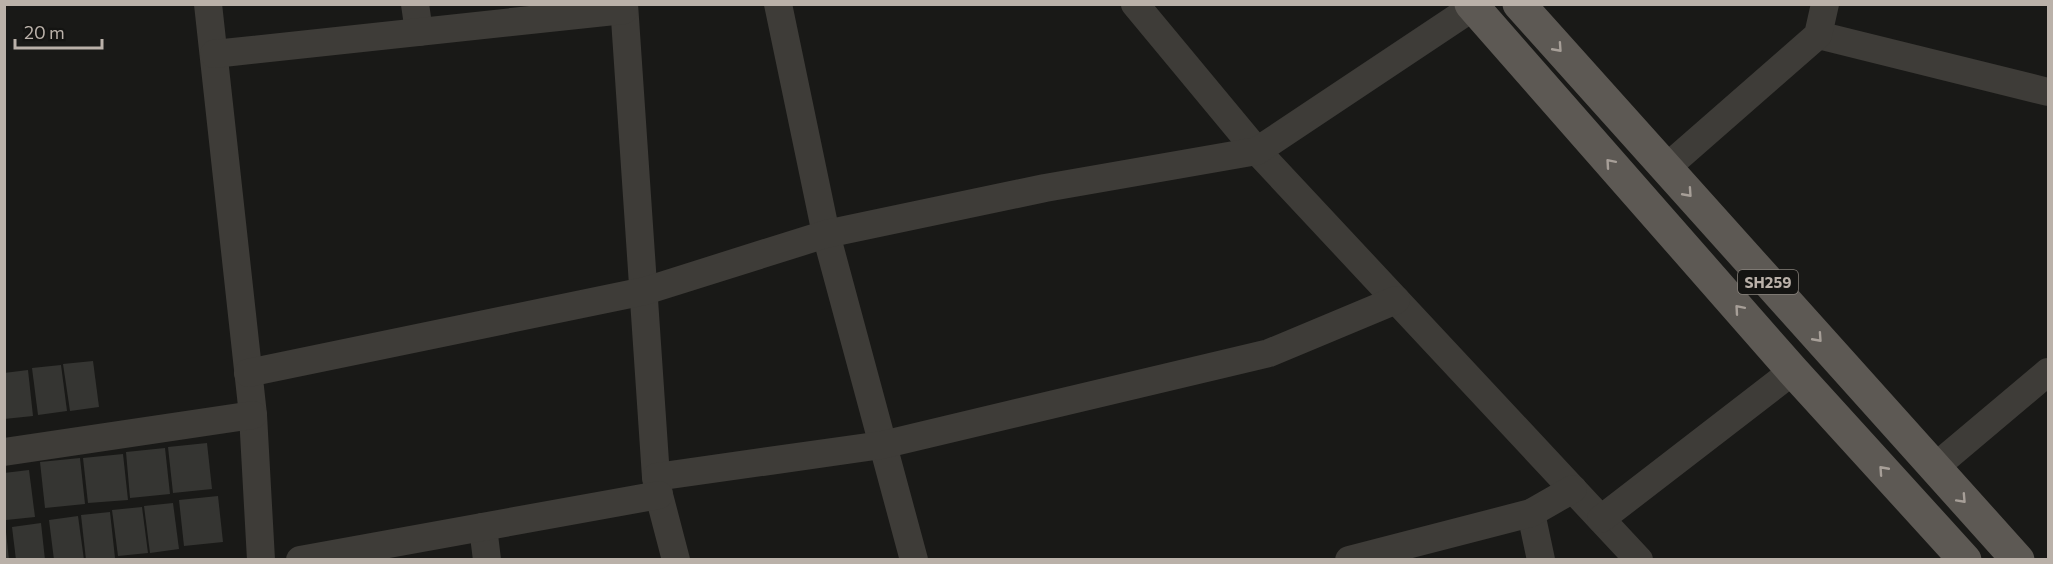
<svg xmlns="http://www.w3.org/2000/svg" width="2053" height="564" font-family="Commissioner,sans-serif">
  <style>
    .building { fill: #353532 }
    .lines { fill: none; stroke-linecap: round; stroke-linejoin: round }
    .street { stroke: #3e3c38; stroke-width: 28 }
    .primary { stroke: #5d5954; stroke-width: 33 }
    .oneway { stroke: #a79f98 }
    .labels { text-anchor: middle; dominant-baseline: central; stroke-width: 6; stroke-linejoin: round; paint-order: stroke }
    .shield { fill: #141412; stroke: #88827c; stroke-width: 1.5 }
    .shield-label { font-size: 15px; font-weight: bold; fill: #bab1a9 }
  </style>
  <rect width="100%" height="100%" fill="#191917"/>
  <g class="building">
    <path d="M93 361 99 407 70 411 63 364Z"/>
    <path d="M61 365 67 411 38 415 32 368Z"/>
    <path d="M28 370 33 416 4 419V373Z"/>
    <path d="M207 443 212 489 173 493 168 447Z"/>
    <path d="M165 448 170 494 130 498 126 452Z"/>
    <path d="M123 454 128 500 88 503 83 458Z"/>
    <path d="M80 458 85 504 45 508 40 462Z"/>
    <path d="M29 470 35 517 6 520 4 473Z"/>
    <path d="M218 496 223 542 184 546 179 500Z"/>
    <path d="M173 503 179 549 150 553 144 506Z"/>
    <path d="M142 507 148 553 118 556 112 510Z"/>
    <path d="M110 512 115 558 86 560 81 515Z"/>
    <path d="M78 516 84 560H54L49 520Z"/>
    <path d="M41 523 45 560H16L12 527Z"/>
    <path d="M4 532H6L9 560H4Z"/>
  </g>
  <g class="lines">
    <g class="street">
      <path d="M208 4 253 415 261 560"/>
      <path d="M415 4 419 32"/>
      <path d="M624 4 656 477 659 495 676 560"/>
      <path d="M778 4 826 234 914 560"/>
      <path d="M1135 4 1257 151 1639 560"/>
      <path d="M1818 35 2048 92"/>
      <path d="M214 54 624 10"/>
      <path d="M1666 168 1818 35 1825 4"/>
      <path d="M248 373 645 291 826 234 1045 188 1257 151 1473 7"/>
      <path d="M4 452 253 415"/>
      <path d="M1934 468 2048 372"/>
      <path d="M656 477 882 445 1269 353 1396 300"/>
      <path d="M1531 513 1541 560"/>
      <path d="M1601 519 1793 371"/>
      <path d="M483 527 487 560"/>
      <path d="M300 560 659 495"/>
      <path d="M1349 560 1531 513 1573 489"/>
    </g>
    <g class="primary">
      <path d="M1471 4 1793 371 1965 560"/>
      <path d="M1519 4 2018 560"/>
    </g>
  </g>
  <defs><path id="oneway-chevron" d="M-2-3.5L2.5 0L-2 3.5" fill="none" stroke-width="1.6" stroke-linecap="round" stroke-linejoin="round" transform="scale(1.5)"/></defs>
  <g class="oneway">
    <use href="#oneway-chevron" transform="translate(1558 48) rotate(48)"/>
    <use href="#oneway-chevron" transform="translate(1610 163) rotate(-131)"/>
    <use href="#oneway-chevron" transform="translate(1688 193) rotate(48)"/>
    <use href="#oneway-chevron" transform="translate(1739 309) rotate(-131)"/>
    <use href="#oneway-chevron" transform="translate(1818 338) rotate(48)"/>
    <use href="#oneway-chevron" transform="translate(1883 470) rotate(-132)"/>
    <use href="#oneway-chevron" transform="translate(1962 499) rotate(47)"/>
  </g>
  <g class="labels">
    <rect class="shield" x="1738" y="270" width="60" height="24" rx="4.5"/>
    <g class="shield-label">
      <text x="1768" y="282">SH259</text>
    </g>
  </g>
  <rect width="2053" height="564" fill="none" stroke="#bab1a9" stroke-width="12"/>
  <path d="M15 39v9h87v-9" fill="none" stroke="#bab1a9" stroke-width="3"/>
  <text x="24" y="39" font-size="18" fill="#bab1a9" stroke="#141412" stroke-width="4.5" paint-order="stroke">20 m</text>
</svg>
